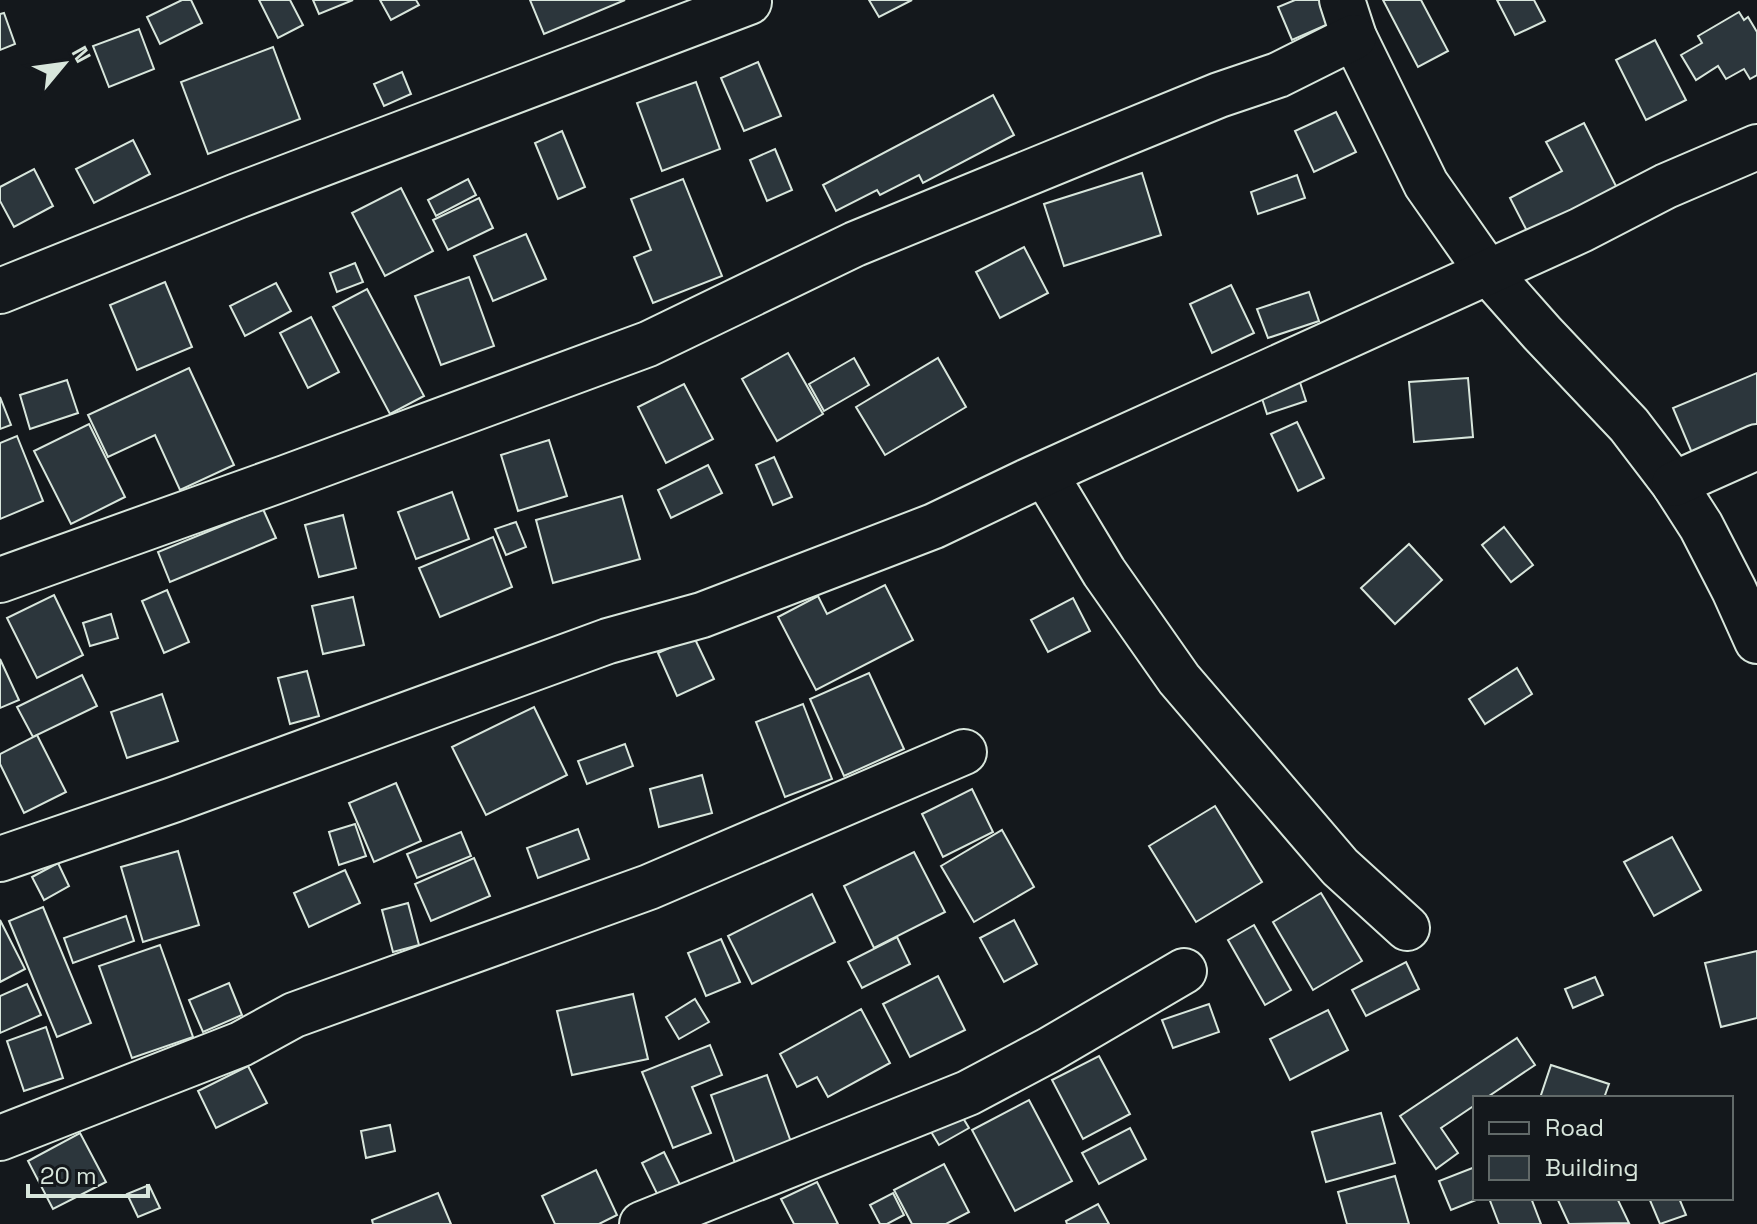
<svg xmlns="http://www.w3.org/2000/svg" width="1757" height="1224" font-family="'Space Grotesk',sans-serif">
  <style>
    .building { fill: #2c363c; stroke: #d8e6dc; stroke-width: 2 }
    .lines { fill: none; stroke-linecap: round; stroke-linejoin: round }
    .minor-casing { stroke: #d8e6dc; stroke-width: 48 }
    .minor { stroke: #14181c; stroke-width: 44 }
  </style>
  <rect width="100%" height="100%" fill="#14181c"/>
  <g class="building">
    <path d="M182 0H191L202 23 160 44 147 17Z"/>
    <path d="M259 0H290L303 25 278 38Z"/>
    <path d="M313 0H353L319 14Z"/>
    <path d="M380 0H416L419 5 391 20Z"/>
    <path d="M530 0H625L544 34Z"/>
    <path d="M869 0H912L879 17Z"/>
    <path d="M1295 0H1334L1342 18 1292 40 1278 7Z"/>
    <path d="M1383 0H1421L1448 51 1418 67Z"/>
    <path d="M1497 0H1534L1545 21 1515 35Z"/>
    <path d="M1739 12 1744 20 1748 17 1757 32V75L1750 79 1744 69 1726 79 1718 66 1696 80 1681 55 1702 43 1698 36Z"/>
    <path d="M4 13 15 44 0 50V14Z"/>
    <path d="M139 29 154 69 109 87 93 46Z"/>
    <path d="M1655 40 1686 100 1646 120 1616 60Z"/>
    <path d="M273 47 300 119 208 154 181 82Z"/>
    <path d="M758 62 781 116 744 131 721 78Z"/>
    <path d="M402 72 411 94 384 106 374 84Z"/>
    <path d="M696 82 720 149 662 171 637 103Z"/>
    <path d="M993 95 1014 135 923 183 919 175 880 195 877 190 836 211 823 185Z"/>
    <path d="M1336 112 1356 152 1314 172 1295 131Z"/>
    <path d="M1584 123 1618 190 1529 235 1510 198 1562 171 1546 142Z"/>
    <path d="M562 131 585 187 558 199 535 143Z"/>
    <path d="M133 140 150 174 94 203 76 169Z"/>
    <path d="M775 149 792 190 767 201 750 160Z"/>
    <path d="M34 169 53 206 14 227 0 201V187Z"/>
    <path d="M1142 173 1161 235 1064 266 1044 204Z"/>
    <path d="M1297 175 1305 198 1258 214 1251 192Z"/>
    <path d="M468 179 476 195 436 216 428 200Z"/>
    <path d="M683 179 722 276 653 303 634 257 651 250 631 199Z"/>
    <path d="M401 188 433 251 385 276 352 213Z"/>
    <path d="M479 198 493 228 448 250 433 220Z"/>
    <path d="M526 234 546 279 493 301 474 256Z"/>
    <path d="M1024 247 1048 293 1000 318 976 272Z"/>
    <path d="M355 263 363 282 337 292 330 273Z"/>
    <path d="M469 277 494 346 441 365 415 296Z"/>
    <path d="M165 282 192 347 137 370 110 305Z"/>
    <path d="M276 283 291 311 245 336 230 306Z"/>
    <path d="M1231 285 1254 333 1212 353 1190 304Z"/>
    <path d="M367 289 424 396 390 414 333 307Z"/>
    <path d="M1309 292 1319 321 1268 338 1257 309Z"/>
    <path d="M311 317 339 372 308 388 280 333Z"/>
    <path d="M788 353 823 414 777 441 742 379Z"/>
    <path d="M854 358 869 385 824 411 809 384Z"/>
    <path d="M938 358 966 407 885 455 856 407Z"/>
    <path d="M189 368 234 465 180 490 155 435 108 457 88 415Z"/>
    <path d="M1296 370 1306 401 1267 414 1257 383Z"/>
    <path d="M1757 373V425L1692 453 1673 408Z"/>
    <path d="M1468 378 1473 437 1414 442 1409 382Z"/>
    <path d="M67 380 78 413 30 429 20 395Z"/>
    <path d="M684 384 713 439 666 463 638 407Z"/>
    <path d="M0 397 11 425 0 429Z"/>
    <path d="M1297 422 1324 478 1298 491 1271 434Z"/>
    <path d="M89 424 125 497 71 524 34 451Z"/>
    <path d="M17 436 43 501 0 519V443Z"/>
    <path d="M549 440 567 496 518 511 501 455Z"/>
    <path d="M774 457 792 497 773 505 756 465Z"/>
    <path d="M708 465 722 493 671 518 658 490Z"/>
    <path d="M452 492 469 539 416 559 398 512Z"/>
    <path d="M622 496 640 559 553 583 536 520Z"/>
    <path d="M263 509 276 538 170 582 158 552Z"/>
    <path d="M343 515 356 568 319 577 305 525Z"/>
    <path d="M516 522 526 547 506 555 495 529Z"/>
    <path d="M1504 527 1533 565 1511 582 1482 545Z"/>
    <path d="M493 537 512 587 440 617 419 568Z"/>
    <path d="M1409 544 1442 580 1395 624 1361 588Z"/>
    <path d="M885 585 913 640 816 690 778 617 818 596 827 614Z"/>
    <path d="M167 590 189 642 164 653 142 601Z"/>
    <path d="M54 595 83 655 37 678 7 618Z"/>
    <path d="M353 597 364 645 323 654 312 606Z"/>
    <path d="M1073 598 1090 631 1048 652 1031 620Z"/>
    <path d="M111 614 118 638 90 646 83 623Z"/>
    <path d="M694 637 714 679 677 696 658 653Z"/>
    <path d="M0 659 19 700 0 708Z"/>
    <path d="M1517 668 1532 694 1485 724 1469 699Z"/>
    <path d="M307 671 319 716 290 724 278 678Z"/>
    <path d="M869 673 904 749 844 776 810 699Z"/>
    <path d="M82 675 97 706 33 737 17 707Z"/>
    <path d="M162 694 178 741 127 758 111 712Z"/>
    <path d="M803 704 832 779 785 797 756 722Z"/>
    <path d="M534 707 567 775 486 815 452 747Z"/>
    <path d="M37 735 66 792 24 813 0 764V754Z"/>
    <path d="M625 744 633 766 587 784 578 761Z"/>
    <path d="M702 775 712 813 659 827 650 789Z"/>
    <path d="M396 783 421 841 374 862 349 803Z"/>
    <path d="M972 789 993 832 943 857 922 814Z"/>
    <path d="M1215 806 1262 882 1196 922 1149 846Z"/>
    <path d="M355 824 366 856 339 865 329 832Z"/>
    <path d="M578 829 589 859 538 878 527 848Z"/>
    <path d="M1002 830 1034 887 974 922 941 866Z"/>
    <path d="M461 832 471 856 417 878 407 854Z"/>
    <path d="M1672 837 1701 890 1654 916 1624 862Z"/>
    <path d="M178 851 199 925 143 942 121 867Z"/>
    <path d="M914 852 945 912 874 948 844 886Z"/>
    <path d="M474 858 490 896 431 921 415 884Z"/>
    <path d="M58 863 69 886 44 900 32 877Z"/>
    <path d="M345 870 360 903 309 927 294 893Z"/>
    <path d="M1321 893 1362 961 1313 990 1273 922Z"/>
    <path d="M812 894 835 942 752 984 728 936Z"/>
    <path d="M408 903 419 945 393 952 382 910Z"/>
    <path d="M43 907 91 1023 57 1037 9 921Z"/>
    <path d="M126 916 134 941 73 963 64 938Z"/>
    <path d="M0 920 25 969 0 982Z"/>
    <path d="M1014 920 1037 964 1004 982 980 938Z"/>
    <path d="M1254 925 1291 990 1265 1005 1228 940Z"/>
    <path d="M897 937 910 964 862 988 848 962Z"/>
    <path d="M721 939 740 982 706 996 688 953Z"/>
    <path d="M160 945 193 1037 132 1058 99 966Z"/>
    <path d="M1757 951V1018L1721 1027 1705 963Z"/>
    <path d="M1406 962 1419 989 1366 1016 1352 990Z"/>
    <path d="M938 976 965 1030 910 1057 883 1004Z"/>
    <path d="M1595 977 1603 995 1573 1008 1565 989Z"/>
    <path d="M229 983 242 1015 203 1032 189 1000Z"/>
    <path d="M27 984 41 1015 0 1033V996Z"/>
    <path d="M633 994 648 1059 572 1075 557 1011Z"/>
    <path d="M695 999 709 1022 679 1039 666 1017Z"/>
    <path d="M1209 1004 1219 1032 1173 1048 1162 1020Z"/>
    <path d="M861 1009 890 1063 828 1097 817 1077 797 1087 780 1054Z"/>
    <path d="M1328 1010 1348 1050 1290 1080 1270 1039Z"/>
    <path d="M46 1027 63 1078 24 1091 7 1041Z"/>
    <path d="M1517 1038 1535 1065 1486 1098H1475V1105L1441 1128 1458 1153 1436 1169 1400 1116Z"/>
    <path d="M710 1045 722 1075 692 1087 711 1133 673 1148 642 1072Z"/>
    <path d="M1099 1056 1130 1114 1083 1139 1052 1080Z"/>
    <path d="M1551 1065 1609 1084 1604 1098H1540Z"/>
    <path d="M248 1066 267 1103 216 1128 198 1091Z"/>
    <path d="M767 1075 791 1142 735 1163 711 1095Z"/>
    <path d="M1029 1100 1072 1181 1015 1211 972 1130Z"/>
    <path d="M954 1103 969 1128 939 1145 924 1120Z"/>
    <path d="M1381 1113 1395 1163 1326 1182 1312 1132Z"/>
    <path d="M390 1125 395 1151 366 1158 361 1131Z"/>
    <path d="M1130 1128 1146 1159 1099 1184 1082 1153Z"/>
    <path d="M80 1133 106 1182 53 1209 28 1161Z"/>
    <path d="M664 1152 688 1201 666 1212 642 1163Z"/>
    <path d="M944 1164 969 1212 946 1224H912L894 1190Z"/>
    <path d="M1475 1167V1198H1481L1451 1210 1439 1181Z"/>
    <path d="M596 1170 617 1215 599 1224H555L542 1196Z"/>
    <path d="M1395 1176 1409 1224H1347L1338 1192Z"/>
    <path d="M817 1182 838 1224H794L781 1199Z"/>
    <path d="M149 1185 160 1208 138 1217 127 1194Z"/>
    <path d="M438 1193 451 1224H373L372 1220Z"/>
    <path d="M893 1193 904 1215 887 1224H880L870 1205Z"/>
    <path d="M1489 1198H1531L1541 1224H1499Z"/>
    <path d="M1557 1198H1617L1629 1223 1569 1224Z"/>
    <path d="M1649 1198H1679L1686 1215 1660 1224Z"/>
    <path d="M1098 1204 1109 1224H1067L1066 1221Z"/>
  </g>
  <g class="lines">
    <g class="minor-casing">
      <g id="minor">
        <path d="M1342 0 1354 37 1426 184 1487 271 1542 333 1629 425 1674 484 1701 526 1734 590 1757 641"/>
        <path d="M0 291 237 196 749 2"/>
        <path d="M1045 474 1104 572 1179 679 1340 867 1407 928"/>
        <path d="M1674 484 1757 447"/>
        <path d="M0 580 285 478 648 344 855 244 1219 95 1278 75 1354 37"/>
        <path d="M0 859 173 800 608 641 702 615 934 526 1028 481 1581 230 1666 186 1757 147"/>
        <path d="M0 1138 241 1044 294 1015 649 887 964 752"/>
        <path d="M642 1224 968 1093 1049 1050 1184 971"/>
      </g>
    </g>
    <use href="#minor" class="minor"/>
  </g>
  <rect x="1473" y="1096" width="260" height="104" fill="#14181c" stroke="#626a69" stroke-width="2"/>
  <rect x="1489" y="1122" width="40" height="12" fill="#14181c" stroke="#626a69" stroke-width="2"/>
  <text x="1545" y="1136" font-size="24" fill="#d8e6dc">Road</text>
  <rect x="1489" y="1156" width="40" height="24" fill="#2c363c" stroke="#626a69" stroke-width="2"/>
  <text x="1545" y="1176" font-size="24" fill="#d8e6dc">Building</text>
  <g transform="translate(64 64) rotate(61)" stroke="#14181c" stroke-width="6" paint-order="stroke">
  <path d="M0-6L14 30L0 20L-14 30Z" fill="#d8e6dc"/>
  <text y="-12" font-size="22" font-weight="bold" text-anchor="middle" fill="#d8e6dc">N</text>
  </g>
  <path d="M28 1184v12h120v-12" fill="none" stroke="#d8e6dc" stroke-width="4"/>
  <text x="40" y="1184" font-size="24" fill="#d8e6dc" stroke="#14181c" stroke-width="6" paint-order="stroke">20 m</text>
</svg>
